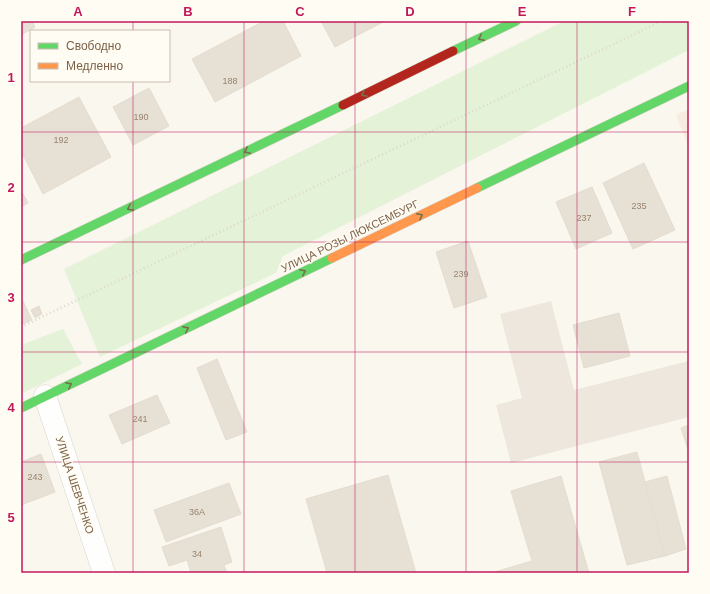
<svg xmlns="http://www.w3.org/2000/svg" width="710" height="594" font-family="Arial,sans-serif">
  <style>
    .commercial { fill: #f8ebe0 }
    .industrial { fill: #ede7de }
    .green { fill: #e4f3d8 }
    .building { fill: #e7e0d5; stroke: #e4dcd0 }
    .lines { fill: none; stroke-linecap: round; stroke-linejoin: round }
    .street-casing { stroke: #dad4cd; stroke-width: 23 }
    .fast-casing { stroke: #d9d3c9; stroke-width: 10 }
    .slow-casing { stroke: #d9d3c9; stroke-width: 10 }
    .jam-casing { stroke: #d9d3c9; stroke-width: 10 }
    .path { stroke: #ddd6ce; stroke-width: 2.5; stroke-dasharray: 1 3; stroke-linecap: butt }
    .street { stroke: #fefefd; stroke-width: 22 }
    .fast { stroke: #63d668; stroke-width: 9 }
    .slow { stroke: #ff974d; stroke-width: 9 }
    .jam { stroke: #b3261e; stroke-width: 9 }
    .oneway { stroke: #7a6e4c }
    .grid { fill: none; stroke: #c2185b; stroke-width: 1; stroke-opacity: 0.55 }
    .labels { text-anchor: middle; dominant-baseline: central; stroke-width: 3; stroke-linejoin: round; paint-order: stroke }
    .number-label { font-size: 9px; fill: #99846e }
    .street-label { font-size: 11px; fill: #7d6249; stroke: #fffcf3 }
    .neatline { fill: none; stroke: #c2185b; stroke-width: 1.5 }
    .grid-label { font-size: 13px; text-anchor: middle; font-weight: bold; fill: #c2185b }
  </style>
  <rect width="100%" height="100%" fill="#faf7ef"/>
  <path class="commercial" d="M689 109V148L676 115Z"/>
  <path class="industrial" d="M551 301 574 390 689 361V417L511 463 496 405 522 398 500 314Z"/>
  <g class="green">
    <path d="M564 21H689V50L283 256 276 273 100 357 64 269Z"/>
    <path d="M63 329 82 364 21 394V345Z"/>
  </g>
  <g class="building">
    <path d="M21 21H32L35 27 21 35Z"/>
    <path d="M264 21H283L301 56 215 102 192 59Z"/>
    <path d="M321 21H385L335 47Z"/>
    <path d="M149 88 169 126 133 145 113 107Z"/>
    <path d="M79 97 111 157 43 194 21 151V128Z"/>
    <path d="M644 163 675 230 633 249 603 183Z"/>
    <path d="M592 187 612 233 576 249 556 202Z"/>
    <path d="M21 190 28 203 21 207Z"/>
    <path d="M468 241 487 297 454 308 436 252Z"/>
    <path d="M22 299 32 320 21 325V300Z"/>
    <path d="M39 306 42 314 35 318 31 310Z"/>
    <path d="M38 308 41 313 35 316 32 310Z"/>
    <path d="M619 313 630 356 584 368 573 325Z"/>
    <path d="M217 359 247 432 226 440 197 368Z"/>
    <path d="M157 395 170 423 122 444 109 415Z"/>
    <path d="M689 425V453L681 428Z"/>
    <path d="M637 452 665 556 627 565 599 462Z"/>
    <path d="M41 454 55 492 21 505V462Z"/>
    <path d="M388 475 416 573H327L306 499Z"/>
    <path d="M561 476 589 573H491L532 561 511 491Z"/>
    <path d="M667 476 686 549 665 556 645 482Z"/>
    <path d="M229 483 241 514 166 542 154 510Z"/>
    <path d="M221 527 232 562 224 565 227 573H191L187 560 169 566 162 547Z"/>
  </g>
  <g class="lines">
    <g class="street-casing">
      <path id="street" d="M45 396 104 573"/>
    </g>
    <g class="fast-casing">
      <g id="fast">
        <path d="M453 51 516 21"/>
        <path d="M477 188 689 86"/>
        <path d="M21 260 343 105"/>
        <path d="M21 408 332 258"/>
      </g>
    </g>
    <g class="slow-casing">
      <path id="slow" d="M332 258 477 188"/>
    </g>
    <g class="jam-casing">
      <path id="jam" d="M343 105 453 51"/>
    </g>
    <path class="path" d="M21 327 662 21"/>
    <use href="#street" class="street"/>
    <use href="#fast" class="fast"/>
    <use href="#slow" class="slow"/>
    <use href="#jam" class="jam"/>
  </g>
  <defs><path id="oneway-chevron" d="M-2-3.5L2.5 0L-2 3.5" fill="none" stroke-width="1.6" stroke-linecap="round" stroke-linejoin="round"/></defs>
  <g class="oneway">
    <use href="#oneway-chevron" transform="translate(481 38) rotate(154)"/>
    <use href="#oneway-chevron" transform="translate(364 94) rotate(154)"/>
    <use href="#oneway-chevron" transform="translate(247 151) rotate(154)"/>
    <use href="#oneway-chevron" transform="translate(130 208) rotate(154)"/>
    <use href="#oneway-chevron" transform="translate(420 216) rotate(-26)"/>
    <use href="#oneway-chevron" transform="translate(303 272) rotate(-26)"/>
    <use href="#oneway-chevron" transform="translate(186 329) rotate(-26)"/>
    <use href="#oneway-chevron" transform="translate(69 385) rotate(-26)"/>
  </g>
  <path class="grid" d="M133 21V31M244 21V573M355 21V573M466 21V573M577 21V573M133 81V573M21 132H689M21 242H689M21 352H689M21 462H689"/>
  <g class="labels">
    <g class="number-label">
      <text x="230" y="81">188</text>
      <text x="141" y="117">190</text>
      <text x="61" y="140">192</text>
      <text x="639" y="206">235</text>
      <text x="584" y="218">237</text>
      <text x="461" y="274">239</text>
      <text x="140" y="419">241</text>
      <text x="35" y="477">243</text>
      <text x="197" y="512">36А</text>
      <text x="197" y="554">34</text>
    </g>
    <g class="street-label">
      <text transform="translate(350 236) rotate(-26)">УЛИЦА РОЗЫ ЛЮКСЕМБУРГ</text>
      <text transform="translate(75 485) rotate(72)">УЛИЦА ШЕВЧЕНКО</text>
    </g>
  </g>
  <rect width="710" height="594" fill="none" stroke="#fffcf3" stroke-width="44"/>
  <rect x="30" y="30" width="140" height="52" fill="#fffcf3" stroke="#cbbeaf"/>
  <rect x="38" y="43" width="20" height="6" fill="#63d668" stroke="#cbbeaf"/>
  <text x="66" y="50" font-size="12" fill="#7d6249">Свободно</text>
  <rect x="38" y="63" width="20" height="6" fill="#ff974d" stroke="#cbbeaf"/>
  <text x="66" y="70" font-size="12" fill="#7d6249">Медленно</text>
  <rect x="22" y="22" width="666" height="550" class="neatline"/>
  <g class="grid-label">
    <text x="78" y="16">A</text>
    <text x="188" y="16">B</text>
    <text x="300" y="16">C</text>
    <text x="410" y="16">D</text>
    <text x="522" y="16">E</text>
    <text x="632" y="16">F</text>
    <text x="11" y="82">1</text>
    <text x="11" y="192">2</text>
    <text x="11" y="302">3</text>
    <text x="11" y="412">4</text>
    <text x="11" y="522">5</text>
  </g>
</svg>
